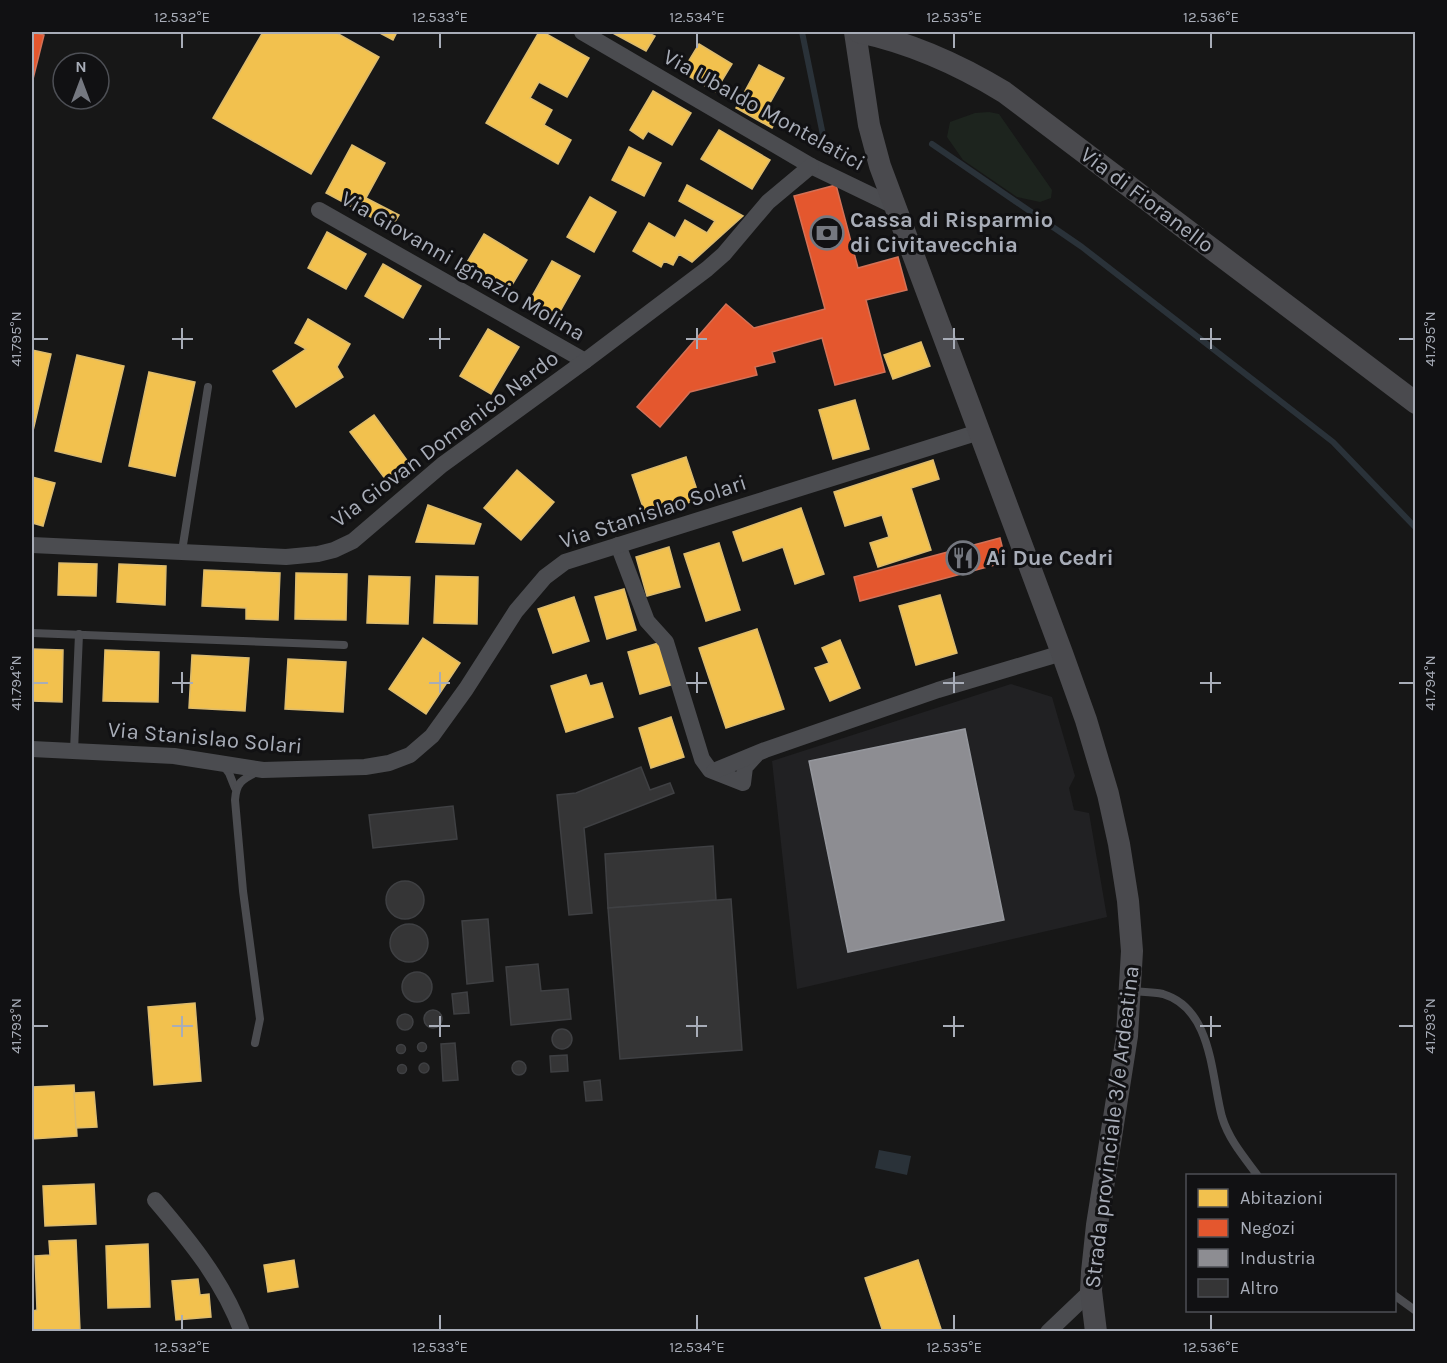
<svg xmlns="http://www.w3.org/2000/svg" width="1447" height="1363" font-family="Karla,sans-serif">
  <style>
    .built { fill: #212123 }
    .green { fill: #1d241e }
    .water { fill: #2a3239 }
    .homes { fill: #f2c14e; stroke: #dcbb6e; stroke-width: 1.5 }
    .shops { fill: #e4572e; stroke: #d27157; stroke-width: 1.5 }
    .industry { fill: #8d8d92; stroke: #95979d; stroke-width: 1.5 }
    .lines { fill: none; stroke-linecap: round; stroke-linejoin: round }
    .stream { stroke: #2a3239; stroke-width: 6 }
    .building { fill: #353536; stroke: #3f4043; stroke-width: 1.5 }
    .lane { stroke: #4b4c50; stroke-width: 8 }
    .street { stroke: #4b4c50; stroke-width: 16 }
    .secondary { stroke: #4a4a4e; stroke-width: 22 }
    .ticks { fill: none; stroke: #a8adb8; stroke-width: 2 }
    .labels { text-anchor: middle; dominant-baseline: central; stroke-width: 6; stroke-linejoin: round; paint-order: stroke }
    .street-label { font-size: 22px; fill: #a8adb8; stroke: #111113 }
    .poi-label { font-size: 22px; font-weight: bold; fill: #a8adb8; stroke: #111113; text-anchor: start }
    .neatline { fill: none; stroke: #a8adb8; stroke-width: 2 }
    .ticks-label { font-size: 15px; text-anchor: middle; fill: #a8adb8 }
  </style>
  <rect width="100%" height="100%" fill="#171717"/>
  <path class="built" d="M1011 684 1052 697 1075 776 1069 788 1074 810 1089 813 1107 917 797 989 772 761Z"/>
  <path class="green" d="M989 112 999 114 1052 190 1051 198 1040 202 1017 197 963 160 947 137 950 122 975 113Z"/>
  <path class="water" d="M879 1150 911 1156 907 1175 875 1168Z"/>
  <g class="homes">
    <path d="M263 32H335L379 57 311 174 213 118Z"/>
    <path d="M378 32H397L393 40Z"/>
    <path d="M539 32H543L589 58 567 97 539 82 530 98 552 110 544 125 571 140 558 164 486 123Z"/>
    <path d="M611 32H646L655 36 646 51Z"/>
    <path d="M699 44 732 64 715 92 682 72Z"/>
    <path d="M759 65 784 78 766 110 778 117 772 128 736 108Z"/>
    <path d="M653 91 691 113 672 145 648 131 643 139 630 130Z"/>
    <path d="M719 130 770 160 752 189 701 159Z"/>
    <path d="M352 145 385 163 366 198 399 215 391 228 326 193Z"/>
    <path d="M629 147 661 163 644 196 612 180Z"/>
    <path d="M687 185 743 216 692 262 679 254 673 265 664 261 661 267 633 251 649 223 675 238 685 220 707 233 715 221 679 201Z"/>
    <path d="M590 197 616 212 594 252 567 237Z"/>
    <path d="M327 232 366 254 346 289 308 268Z"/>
    <path d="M484 234 527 260 509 290 466 264Z"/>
    <path d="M552 261 580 276 558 315 530 300Z"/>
    <path d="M383 264 421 286 403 318 365 296Z"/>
    <path d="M308 319 350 344 337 367 343 377 296 407 273 371 306 349 295 343Z"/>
    <path d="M488 329 519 347 491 394 460 376Z"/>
    <path d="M921 342 930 366 893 379 884 355Z"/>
    <path d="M32 350 51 354 32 435Z"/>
    <path d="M77 355 124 366 101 462 55 451Z"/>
    <path d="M149 372 195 382 175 476 129 466Z"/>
    <path d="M855 400 869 449 833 459 819 410Z"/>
    <path d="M374 415 409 463 386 480 350 432Z"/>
    <path d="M686 457 700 499 646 516 632 475Z"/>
    <path d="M933 460 939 479 911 488 931 550 878 567 870 543 889 537 882 515 845 526 834 492Z"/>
    <path d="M517 470 554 502 521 540 484 508Z"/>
    <path d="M32 477 55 483 43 526 32 523Z"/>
    <path d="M428 505 481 524 474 544 416 542Z"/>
    <path d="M801 508 824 574 795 584 783 547 743 561 733 532Z"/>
    <path d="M719 543 740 610 706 621 684 554Z"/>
    <path d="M669 547 680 587 647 596 636 557Z"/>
    <path d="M59 563 97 564 96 596 58 595Z"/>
    <path d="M119 564 166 566 165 605 117 602Z"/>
    <path d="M204 570 280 573 278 620 246 619V608L202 606Z"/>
    <path d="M296 573 347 574 346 620 295 619Z"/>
    <path d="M369 576 410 577 408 624 367 623Z"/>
    <path d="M436 576 478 577 477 624 434 623Z"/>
    <path d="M624 589 636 630 607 639 595 597Z"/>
    <path d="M940 595 957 653 916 665 899 606Z"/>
    <path d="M574 597 589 641 553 653 538 609Z"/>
    <path d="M757 629 784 709 726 728 699 648Z"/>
    <path d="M423 638 460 663 426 714 389 689Z"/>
    <path d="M840 640 860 688 830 701 815 668 829 663 822 648Z"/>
    <path d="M662 642 674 684 640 694 628 652Z"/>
    <path d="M32 649 63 650 62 702 32 701Z"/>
    <path d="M105 650 159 652 158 702 103 701Z"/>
    <path d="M192 655 249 658 245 711 189 708Z"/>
    <path d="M288 659 346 662 343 712 285 709Z"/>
    <path d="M586 675 590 686 602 683 613 717 566 732 551 686Z"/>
    <path d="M671 717 684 757 651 768 639 728Z"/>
    <path d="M195 1003 201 1081 154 1085 148 1007Z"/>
    <path d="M74 1085 77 1136 32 1139V1087Z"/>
    <path d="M94 1092 97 1127 76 1128 74 1093Z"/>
    <path d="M94 1184 96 1224 45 1226 43 1186Z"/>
    <path d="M76 1240 80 1330 32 1332V1311L37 1310 35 1256 50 1255 49 1241Z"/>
    <path d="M148 1244 150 1307 108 1308 106 1246Z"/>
    <path d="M294 1260 298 1287 268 1292 264 1265Z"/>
    <path d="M918 1260 942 1332H883L865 1278Z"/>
    <path d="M198 1279 200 1295 209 1294 211 1317 176 1320 172 1281Z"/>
  </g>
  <g class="shops">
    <path d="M32 32 44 35 32 83Z"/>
    <path d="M836 185 858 268 898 257 907 290 866 300 885 372 835 385 822 338 772 352 775 362 755 367 757 375 690 392 660 427 637 407 726 304 754 328 825 309 794 196Z"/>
    <path d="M1000 538 1006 562 860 601 854 577Z"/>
  </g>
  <path class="industry" d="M965 729 1004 920 848 952 809 761Z"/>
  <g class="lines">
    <g class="stream">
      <path d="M802 32 825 145"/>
      <path d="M932 144 1082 247 1333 442 1416 528"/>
    </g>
  </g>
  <g class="building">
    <path d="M641 767 650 790 670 783 674 793 584 828 592 913 569 915 557 795 576 793Z"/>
    <path d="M453 806 457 839 373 848 369 815Z"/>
    <path d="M713 846 716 900 608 908 605 854Z"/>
    <circle cx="405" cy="900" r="19"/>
    <path d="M731 899 742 1050 620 1059 608 908Z"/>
    <path d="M488 919 493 981 467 984 462 921Z"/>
    <circle cx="409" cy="943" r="19"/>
    <path d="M538 964 541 991 568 989 571 1019 511 1025 506 967Z"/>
    <circle cx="417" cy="987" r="15"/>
    <path d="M467 992 469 1013 454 1014 452 994Z"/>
    <circle cx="433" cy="1019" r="9"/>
    <circle cx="405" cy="1022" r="8"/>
    <circle cx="562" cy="1039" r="10"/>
    <circle cx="422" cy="1047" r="4.5"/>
    <path d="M455 1043 458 1080 443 1081 441 1044Z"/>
    <circle cx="401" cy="1049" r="4.5"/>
    <path d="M567 1055 568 1071 551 1072 550 1056Z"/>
    <circle cx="519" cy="1068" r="7"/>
    <circle cx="424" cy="1068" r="5"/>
    <circle cx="402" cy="1069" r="4.5"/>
    <path d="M600 1080 602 1100 586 1101 584 1082Z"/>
  </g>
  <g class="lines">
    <g class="lane">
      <path d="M182 551 208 387"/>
      <path d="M32 633 344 645"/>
      <path d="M74 751 79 634"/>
      <path d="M223 765 229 773 235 788"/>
      <path d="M1131 991C1141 992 1153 992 1163 994 1213 1009 1211 1077 1222 1117 1229 1140 1244 1157 1258 1176"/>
      <path d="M255 1043 260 1019 243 891 235 800C236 783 242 779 257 772"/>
      <path d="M1394 1295 1416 1311"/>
    </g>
    <g class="street">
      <path d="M582 32 811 166 894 206"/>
      <path d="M319 210 585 361"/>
      <path d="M32 545 286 557 318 554 334 550 353 541 442 465 585 361 707 269 724 254 768 202 811 166"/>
      <path d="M618 545 647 621 666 642 702 759 710 770 743 783 745 767 756 755"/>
      <path d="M32 749 174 756 263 770 365 767 389 763 410 755 432 736 466 689 516 611 545 577 565 562 979 432"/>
      <path d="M714 771 765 750 938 690 1062 653"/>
      <path d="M155 1200C190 1241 223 1281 242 1332"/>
      <path d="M1048 1332 1091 1291"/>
    </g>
    <g class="secondary">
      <path d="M855 32 869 125 880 166 1062 653 1086 720 1108 794 1119 844 1128 901 1132 951 1127 1036 1097 1225 1092 1272 1091 1291 1096 1332"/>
      <path d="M859 32C911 43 958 64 1004 92L1416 403"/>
    </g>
  </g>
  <path class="ticks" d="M182 33V48M440 33V48M697 33V48M954 33V48M1211 33V48M182 328V349M440 328V349M697 328V349M954 328V349M1211 328V349M33 339H48M172 339H193M429 339H450M686 339H707M943 339H964M1200 339H1221M1399 339H1414M182 672V693M440 672V693M697 672V693M954 672V693M1211 672V693M33 683H48M172 683H193M429 683H450M686 683H707M943 683H964M1200 683H1221M1399 683H1414M182 1016V1037M440 1016V1037M697 1016V1037M954 1016V1037M1211 1016V1037M33 1026H48M172 1026H193M429 1026H450M686 1026H707M943 1026H964M1200 1026H1221M1399 1026H1414M182 1315V1330M440 1315V1330M697 1315V1330M954 1315V1330M1211 1315V1330"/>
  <defs>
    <g id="bank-ring" transform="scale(1.725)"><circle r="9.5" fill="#111113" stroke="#757880" stroke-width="1.5"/><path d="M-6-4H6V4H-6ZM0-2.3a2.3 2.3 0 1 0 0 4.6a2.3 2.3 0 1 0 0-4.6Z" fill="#757880"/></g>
    <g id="restaurant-ring" transform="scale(1.725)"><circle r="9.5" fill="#111113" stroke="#757880" stroke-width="1.5"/><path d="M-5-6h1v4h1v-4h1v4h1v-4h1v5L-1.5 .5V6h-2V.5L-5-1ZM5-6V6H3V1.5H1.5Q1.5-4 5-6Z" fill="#757880"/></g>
  </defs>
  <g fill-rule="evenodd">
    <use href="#bank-ring" x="827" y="233"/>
    <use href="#restaurant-ring" x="963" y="558"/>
  </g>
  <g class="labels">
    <g class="street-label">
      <text transform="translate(764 110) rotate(29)">Via Ubaldo Montelatici</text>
      <text transform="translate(1147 200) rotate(37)">Via di Fioranello</text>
      <text transform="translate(463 266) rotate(30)">Via Giovanni Ignazio Molina</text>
      <text transform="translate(445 439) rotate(-37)">Via Giovan Domenico Nardo</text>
      <text transform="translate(653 512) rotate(-18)">Via Stanislao Solari</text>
      <text transform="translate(205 738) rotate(5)">Via Stanislao Solari</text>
      <text transform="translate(1112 1127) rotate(-83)">Strada provinciale 3/e Ardeatina</text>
    </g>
    <g class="poi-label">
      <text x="850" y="220">Cassa di Risparmio<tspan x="850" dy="25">di Civitavecchia</tspan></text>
      <text x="986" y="558">Ai Due Cedri</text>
    </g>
  </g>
  <rect width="1447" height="1363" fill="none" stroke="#111113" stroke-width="66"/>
  <rect x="1186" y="1174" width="210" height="138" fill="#111113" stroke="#4d4f55" stroke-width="1.5"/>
  <rect x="1198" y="1189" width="30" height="18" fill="#f2c14e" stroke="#4d4f55" stroke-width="1.5"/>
  <text x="1240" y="1204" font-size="18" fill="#a8adb8">Abitazioni</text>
  <rect x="1198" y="1219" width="30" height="18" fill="#e4572e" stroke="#4d4f55" stroke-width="1.5"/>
  <text x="1240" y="1234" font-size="18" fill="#a8adb8">Negozi</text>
  <rect x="1198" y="1249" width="30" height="18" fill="#8d8d92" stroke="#4d4f55" stroke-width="1.5"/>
  <text x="1240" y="1264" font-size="18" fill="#a8adb8">Industria</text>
  <rect x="1198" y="1279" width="30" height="18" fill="#353536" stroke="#4d4f55" stroke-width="1.5"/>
  <text x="1240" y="1294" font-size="18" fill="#a8adb8">Altro</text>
  <g transform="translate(81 81)"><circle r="28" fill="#111113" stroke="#4d4f55" stroke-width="1.5"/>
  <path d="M0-4.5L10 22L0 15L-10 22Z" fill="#757880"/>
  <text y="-9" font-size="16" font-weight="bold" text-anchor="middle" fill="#a8adb8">N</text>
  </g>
  <rect x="33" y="33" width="1381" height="1297" class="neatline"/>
  <g class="ticks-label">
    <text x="182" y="22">12.532°E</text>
    <text x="440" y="22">12.533°E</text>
    <text x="697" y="22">12.534°E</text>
    <text x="954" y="22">12.535°E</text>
    <text x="1211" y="22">12.536°E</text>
    <text transform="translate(16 339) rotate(-90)" y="5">41.795°N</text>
    <text transform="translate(1430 339) rotate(-90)" y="5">41.795°N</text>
    <text transform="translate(16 683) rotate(-90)" y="5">41.794°N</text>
    <text transform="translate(1430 683) rotate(-90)" y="5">41.794°N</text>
    <text transform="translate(16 1026) rotate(-90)" y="5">41.793°N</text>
    <text transform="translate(1430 1026) rotate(-90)" y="5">41.793°N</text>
    <text x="182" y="1352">12.532°E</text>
    <text x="440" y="1352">12.533°E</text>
    <text x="697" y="1352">12.534°E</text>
    <text x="954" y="1352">12.535°E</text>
    <text x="1211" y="1352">12.536°E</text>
  </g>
</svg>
